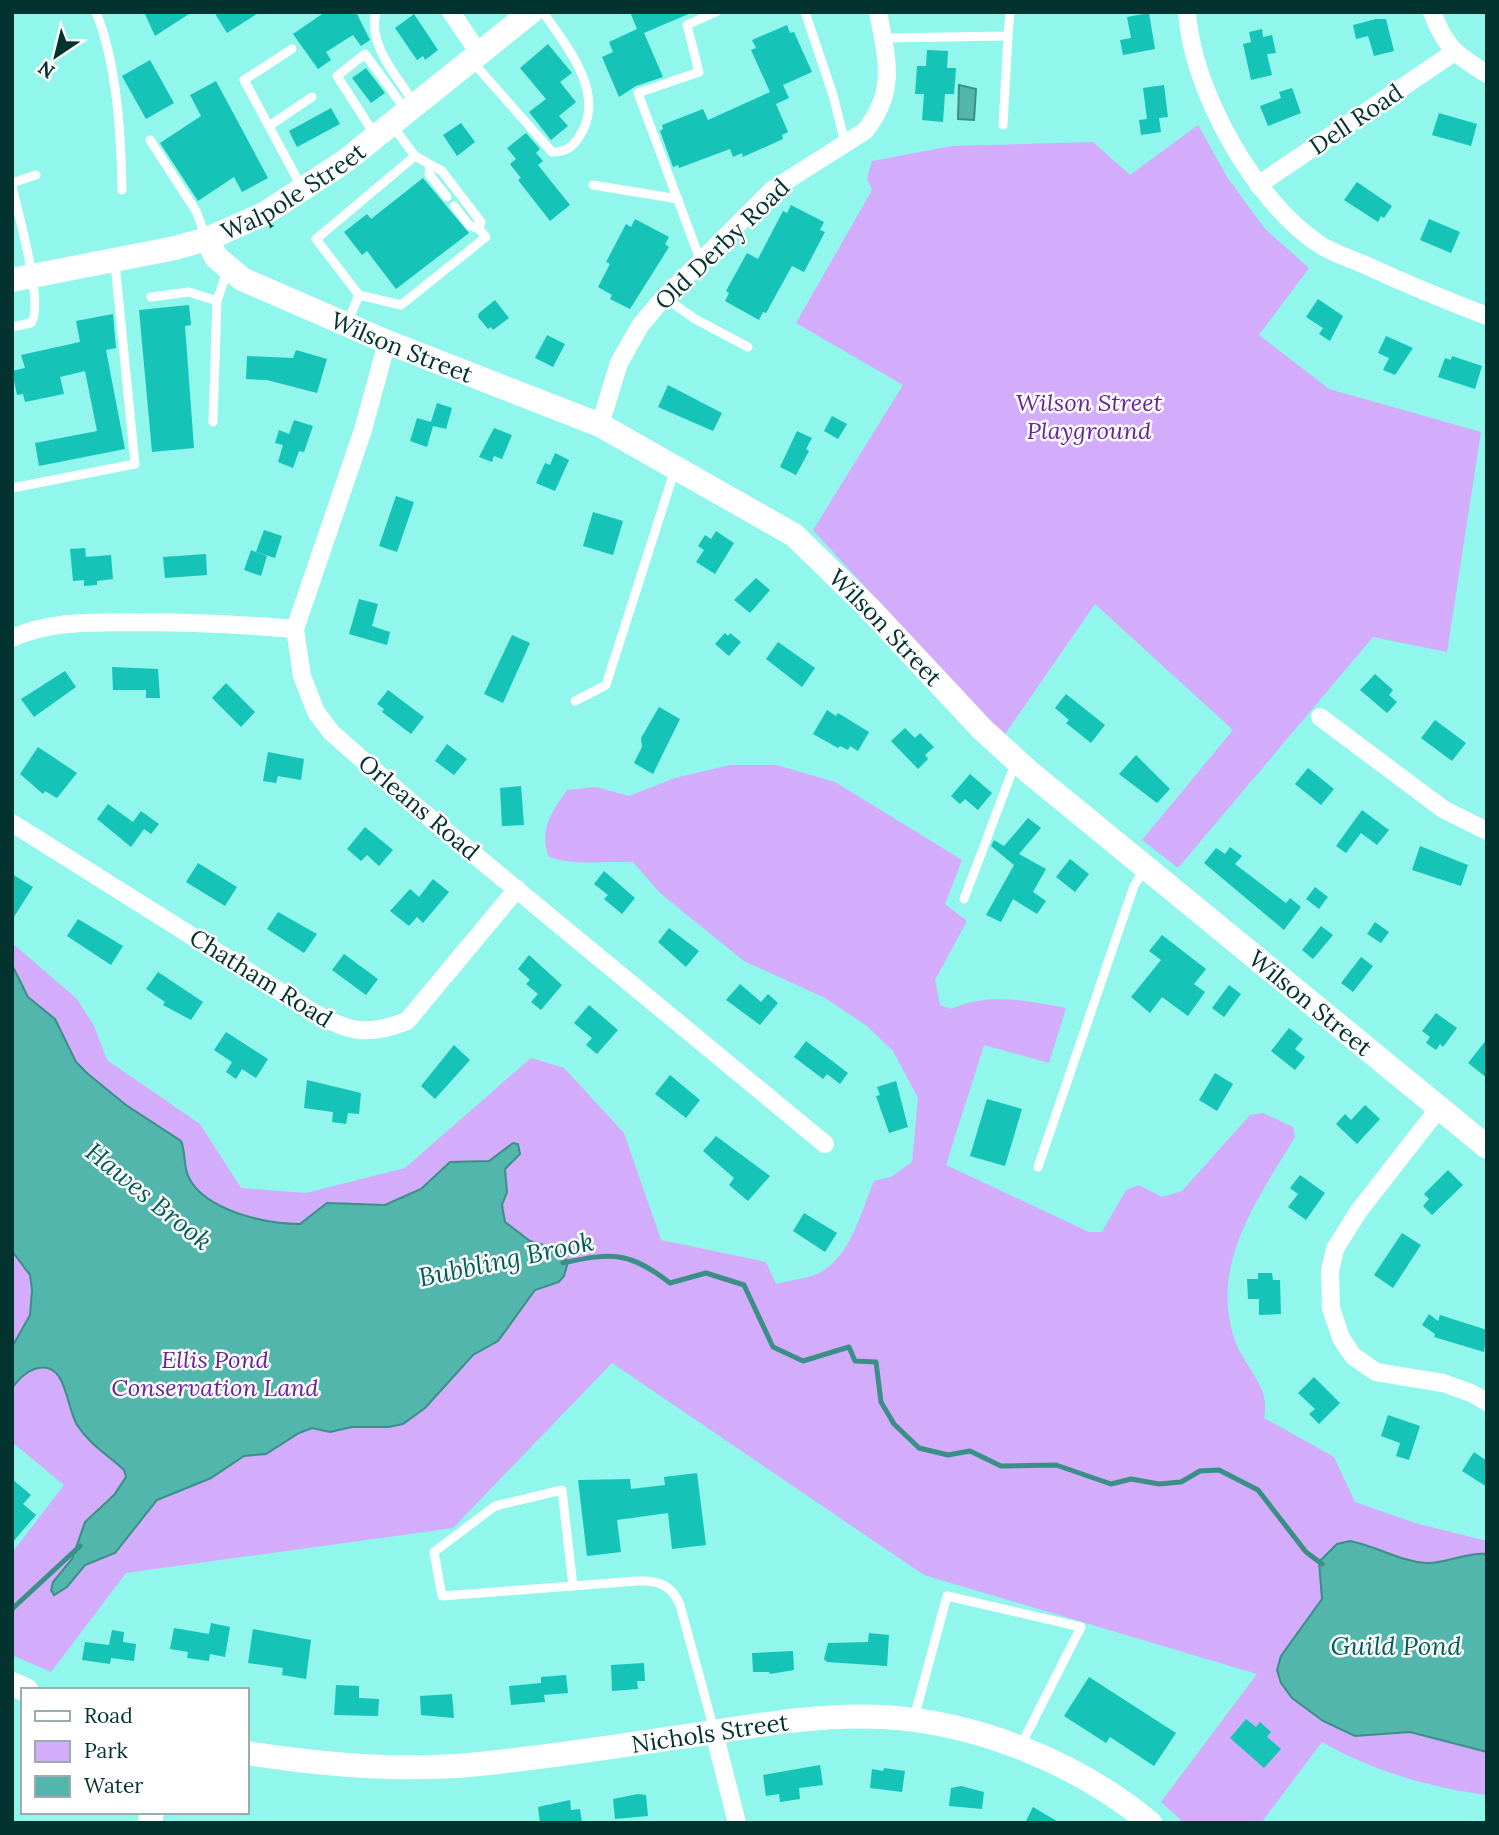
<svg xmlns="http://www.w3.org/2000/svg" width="1499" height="1835" font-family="Lora,serif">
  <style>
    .green { fill: #d3acfc }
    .water { fill: #52b6ac; stroke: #3a8f86; stroke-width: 2 }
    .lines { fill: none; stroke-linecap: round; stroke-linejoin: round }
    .stream { stroke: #3a8f86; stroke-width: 5 }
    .building { fill: #15c3b7 }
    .lane { stroke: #fff; stroke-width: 9 }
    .street { stroke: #fff; stroke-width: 18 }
    .secondary { stroke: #fff; stroke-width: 24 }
    .labels { text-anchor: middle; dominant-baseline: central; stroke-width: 5; stroke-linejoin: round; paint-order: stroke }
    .street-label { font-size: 24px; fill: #03332f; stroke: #fff }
    .park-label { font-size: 24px; font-style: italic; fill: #6b229f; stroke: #fff }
    .water-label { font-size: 26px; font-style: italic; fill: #035e58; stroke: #fff }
  </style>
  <rect width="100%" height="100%" fill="#91f6eb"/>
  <g class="green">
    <path d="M1198 125 1227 177 1265 229 1309 268 1259 335 1329 389 1481 432 1447 652 1373 637 1178 868 1142 840 1233 730 1095 604 1003 737 813 530 903 385 796 323 872 190 867 178 872 161 952 146 1093 142 1130 175Z"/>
    <path d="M730 765H776L835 782 962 860 945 904 967 921 935 980 940 1005 951 1009C989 992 1026 1001 1066 1008L1049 1063 984 1045 946 1165 1089 1232H1102L1126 1190 1139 1185 1162 1197 1182 1191 1250 1115 1263 1113 1293 1127 1295 1137C1259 1197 1211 1261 1233 1335 1241 1365 1272 1386 1264 1418L1334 1457 1355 1502 1415 1523 1487 1541V1795C1431 1788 1370 1770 1322 1742L1261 1823H1184L1161 1802 1257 1674 924 1575 612 1363 453 1528 126 1573 51 1672 12 1655V1553L64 1485 12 1442V943L77 999 94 1026 107 1060 200 1124 241 1188 306 1193 405 1168 531 1058 564 1068 624 1133 661 1240 766 1262 776 1284C790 1280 807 1279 819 1273 851 1257 861 1211 874 1181L891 1177 912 1162 918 1098 893 1051 867 1026 825 998 744 961 660 893 633 862C605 861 576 866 549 857 538 830 552 812 567 790L596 787 629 796 675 778Z"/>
  </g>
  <g class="water">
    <path d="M959 85 976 89 974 120 958 119Z"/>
    <path d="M12 965 28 997 55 1019 76 1062 88 1074 126 1105 181 1141C186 1153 183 1166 189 1178 206 1211 266 1224 300 1224L327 1203 385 1205 421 1189 450 1162 489 1161 513 1143 518 1144 520 1154 505 1169 507 1192 502 1205 505 1222 530 1241 558 1249 568 1262 564 1276 559 1282 535 1290 498 1341 473 1355 425 1408 403 1424 388 1427H352L330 1432 312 1428 299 1433 266 1454 244 1456 211 1478 157 1500 115 1553 85 1565 67 1587 54 1595 51 1590 53 1582 72 1559 85 1522 114 1495 126 1477 124 1470C107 1454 91 1446 77 1425 66 1407 67 1362 38 1368 26 1371 19 1379 12 1388V1347L30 1315 32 1290 30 1275 12 1251Z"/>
    <path d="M1350 1541C1376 1546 1399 1561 1426 1563 1446 1564 1465 1552 1487 1554V1752L1410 1732 1355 1736 1323 1721 1292 1698 1281 1683 1277 1670 1281 1656 1322 1599 1319 1562 1337 1544Z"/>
  </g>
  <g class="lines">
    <g class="stream">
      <path d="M563 1263C613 1252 630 1252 670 1283L706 1273 744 1285 773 1347 803 1361 849 1347 855 1361 876 1362 881 1402 894 1424 919 1448 948 1455 970 1451 1001 1466 1056 1465 1111 1484 1131 1479 1159 1484 1181 1482 1200 1471 1219 1470 1258 1490 1306 1552 1322 1564"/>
      <path d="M12 1609 80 1546"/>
    </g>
  </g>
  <g class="building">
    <path d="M144 12H192L155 36Z"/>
    <path d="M214 12H260L227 33Z"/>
    <path d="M325 12H356L370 40 361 46 353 35 326 52 331 60 318 69 293 34Z"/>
    <path d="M630 12H693L644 33 663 77 636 86 619 97 602 57 613 52 609 42 637 29Z"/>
    <path d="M1149 13 1155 49 1123 55 1120 40 1131 38 1127 17Z"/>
    <path d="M414 14 438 50 425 60 423 56 417 60 395 28Z"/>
    <path d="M1376 19H1386L1394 51 1374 56 1368 36 1356 39 1353 25Z"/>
    <path d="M787 25 790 33 794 32 812 72 783 85 789 98 776 104 788 132 782 135 783 139 743 157 742 153 733 157 730 149 679 168 678 165 673 167 660 131 663 129 662 125 703 109 708 120 770 92 751 50 756 48 752 40Z"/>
    <path d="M1262 29 1263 37 1272 35 1276 53 1267 54 1272 75 1251 80 1243 44 1251 42 1249 32Z"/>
    <path d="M548 44 572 73 560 82 576 102 559 116 568 126 551 140 529 112 546 99 520 68Z"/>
    <path d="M927 50 948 51 947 68H956L954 94H945L943 122 922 120 924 94H915L917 66H926Z"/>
    <path d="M150 60 174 103 146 119 122 76Z"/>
    <path d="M366 68 385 93 371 103 352 78Z"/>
    <path d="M216 81 268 178 242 192 234 177 198 201 160 143 201 116 190 95Z"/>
    <path d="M1164 85 1168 117 1159 118 1161 132 1141 135 1139 120 1147 119 1143 88Z"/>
    <path d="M1292 88 1301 113 1268 126 1260 106 1281 98 1279 92Z"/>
    <path d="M331 108 340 124 297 147 289 131Z"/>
    <path d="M1439 113 1477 124 1471 146 1432 135Z"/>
    <path d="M461 123 475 142 457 156 443 135Z"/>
    <path d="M526 133 540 149 536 153 543 161 538 165 570 205 550 221 518 180 521 178 510 164 516 159 507 148Z"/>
    <path d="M423 178 469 233 396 289 367 251 362 255 344 232 367 214 371 219Z"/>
    <path d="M1357 182 1392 206 1384 218 1381 216 1378 222 1344 200Z"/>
    <path d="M791 205 824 222 820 230 825 232 804 272 792 266 766 313 763 312 759 320 725 301 729 293 726 291 747 253 758 259 783 211 787 213Z"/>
    <path d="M635 219 669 237 665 244 669 247 630 309 610 299 612 295 598 287 610 264 606 262 626 224 631 227Z"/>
    <path d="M1429 219 1460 232 1451 253 1420 240Z"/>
    <path d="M1318 299 1343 316 1330 341 1319 334 1323 328 1306 317Z"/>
    <path d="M495 300 509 318 493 330 491 327 488 329 478 317 479 313Z"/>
    <path d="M189 305 191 325 185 326 194 448 152 452 139 310Z"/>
    <path d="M113 314 116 348 106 350 125 449 39 466 35 443 97 431 85 371 60 377 64 394 25 402 23 394 17 395 12 371 25 368 21 355 80 342 76 321Z"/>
    <path d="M547 335 565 344 553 367 535 358Z"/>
    <path d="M1386 336 1413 348 1395 375 1383 370 1389 358 1378 353Z"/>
    <path d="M296 350 327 359 317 393 267 380 246 379 247 356 293 358Z"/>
    <path d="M1452 356 1482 366 1475 389 1438 377 1445 358 1451 360Z"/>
    <path d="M668 385 722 413 713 431 658 407Z"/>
    <path d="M437 403 452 408 446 429 433 426 427 447 410 441 417 418 431 422Z"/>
    <path d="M832 416 847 424 838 439 824 431Z"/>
    <path d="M294 420 313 426 304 452 299 451 293 468 278 462 283 445 275 443 279 430 289 434Z"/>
    <path d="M494 428 512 435 502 459 494 456 492 462 479 457Z"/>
    <path d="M797 431 812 438 806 449 809 451 796 475 780 467Z"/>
    <path d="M555 453 569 460 555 491 536 483 545 463 550 465Z"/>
    <path d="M396 496 414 502 397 552 379 546Z"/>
    <path d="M593 512 623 521 613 555 583 546Z"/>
    <path d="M264 530 282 536 275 558 256 552Z"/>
    <path d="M716 531 734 543 715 574 696 562 704 550 698 546 705 535 711 539Z"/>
    <path d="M85 548 86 557 111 555 113 579 97 581V585L84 586V580L73 581 70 549Z"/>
    <path d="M251 550 267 556 261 576 244 570Z"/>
    <path d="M206 554 207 575 165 578 163 557Z"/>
    <path d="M756 578 770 590 750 613 734 600Z"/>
    <path d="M359 599 378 604 372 626 390 632 387 645 349 634Z"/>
    <path d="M725 633 728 636 730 633 741 642 729 656 715 644Z"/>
    <path d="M512 635 530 643 503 703 484 694Z"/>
    <path d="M778 642 815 668 802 687 766 659Z"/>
    <path d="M112 667 158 669 160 698H146V690H113Z"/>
    <path d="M65 671 76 687 34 717 21 699Z"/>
    <path d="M1375 674 1393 690 1389 695 1397 702 1387 713 1360 690Z"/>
    <path d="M226 683 255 712 241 727 212 698Z"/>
    <path d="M388 690 424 717 411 734 382 712 384 709 377 704Z"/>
    <path d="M1066 694 1105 725 1091 743 1066 723 1069 720 1055 708Z"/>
    <path d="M659 707 680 719 653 774 634 763 642 747 641 738Z"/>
    <path d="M827 710 836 716 838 713 869 732 858 751 850 746 848 750 840 746 838 748 813 734Z"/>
    <path d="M1435 720 1466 743 1452 761 1421 738Z"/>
    <path d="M905 728 915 738 920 733 934 747 925 755 928 759 918 769 891 741Z"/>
    <path d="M447 744 467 759 454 775 435 761Z"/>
    <path d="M38 747 77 773 57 798 45 791 43 794 20 774Z"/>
    <path d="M268 752 304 759 301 780 278 776 276 783 263 781Z"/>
    <path d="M1136 755 1170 789 1157 803 1119 774Z"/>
    <path d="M1308 768 1334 789 1321 805 1295 784Z"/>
    <path d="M970 774 992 793 978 810 965 799 960 804 951 796Z"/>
    <path d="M521 786 524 825 502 826 500 788Z"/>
    <path d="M108 804 133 822 141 811 159 824 151 834 144 829 131 847 97 819Z"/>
    <path d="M1362 810 1389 830 1377 845 1361 833 1346 853 1336 846Z"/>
    <path d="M1028 818 1041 828 1019 854 1046 869 1033 892 1046 901 1037 914 1013 899 1001 922 986 915 1014 865 991 846 994 840 1004 846Z"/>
    <path d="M365 827 393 850 379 866 367 855 361 861 347 849Z"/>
    <path d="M1420 846 1468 865 1461 886 1412 870Z"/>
    <path d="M1230 847 1242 856 1235 864 1286 903 1290 898 1301 907 1284 930 1204 863 1216 848 1225 854Z"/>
    <path d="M1070 859 1089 874 1075 892 1056 877Z"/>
    <path d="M198 863 237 887 225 906 186 882Z"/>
    <path d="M604 871 635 898 622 914 604 899 608 895 594 884Z"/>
    <path d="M12 874 33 887 12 920Z"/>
    <path d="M433 879 449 892 423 923 417 917 409 926 390 911 410 889 419 897Z"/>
    <path d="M1315 887 1328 897 1319 909 1306 899Z"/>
    <path d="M278 912 317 934 304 953 267 929Z"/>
    <path d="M78 919 123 946 111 965 67 936Z"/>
    <path d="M1375 922 1389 932 1381 943 1367 934Z"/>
    <path d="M1321 926 1333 935 1313 959 1302 950Z"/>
    <path d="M669 928 699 951 686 967 658 942Z"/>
    <path d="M1162 935 1206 969 1194 984 1205 992 1188 1016 1162 997 1150 1013 1131 997 1161 960 1149 951Z"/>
    <path d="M344 954 378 979 366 995 332 970Z"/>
    <path d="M529 955 562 985 541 1010 531 1002 538 994 526 984 530 980 518 969Z"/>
    <path d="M1361 957 1373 966 1353 992 1341 983Z"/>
    <path d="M158 972 203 1002 191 1020 163 1005 165 1002 146 989Z"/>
    <path d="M740 984 761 1002 768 994 778 1003 760 1025 726 1000Z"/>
    <path d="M1229 985 1241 994 1224 1017 1212 1008Z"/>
    <path d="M589 1005 618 1030 597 1054 586 1045 592 1038 574 1023Z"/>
    <path d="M1436 1013 1457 1028 1443 1047 1440 1044 1436 1050 1426 1043 1430 1037 1422 1031Z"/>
    <path d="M1289 1028 1303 1039 1295 1049 1305 1057 1295 1070 1271 1051Z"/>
    <path d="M226 1032 268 1059 256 1078 242 1069 236 1079 226 1072 232 1062 214 1050Z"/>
    <path d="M1487 1039V1078L1468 1063Z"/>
    <path d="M806 1041 848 1073 840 1084 827 1074 823 1079 794 1057Z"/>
    <path d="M454 1045 470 1060 435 1099 421 1086Z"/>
    <path d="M1215 1073 1233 1084 1217 1111 1199 1100Z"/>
    <path d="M670 1075 700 1100 686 1118 655 1094Z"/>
    <path d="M307 1080 361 1093 359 1114 348 1113 346 1124 332 1122 333 1112 304 1108Z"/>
    <path d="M896 1081 908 1127 889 1133 876 1096 880 1095 877 1087Z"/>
    <path d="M987 1099 1022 1109 1005 1166 970 1156Z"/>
    <path d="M1365 1105 1380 1119 1357 1144 1336 1124 1345 1114 1351 1120Z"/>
    <path d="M716 1136 770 1176 748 1201 729 1185 734 1178 703 1151Z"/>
    <path d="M1448 1170 1463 1185 1432 1215 1423 1206 1429 1199 1424 1194Z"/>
    <path d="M1300 1175 1325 1193 1306 1220 1288 1207 1298 1194 1290 1188Z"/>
    <path d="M804 1213 837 1233 825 1252 793 1231Z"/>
    <path d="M1402 1233 1421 1245 1393 1288 1374 1275Z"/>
    <path d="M1258 1273H1272L1273 1280H1280L1281 1314 1259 1315V1299H1248L1247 1279H1258Z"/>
    <path d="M1429 1314 1438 1321 1440 1315 1487 1330 1484 1352 1434 1337 1435 1334 1422 1325Z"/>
    <path d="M1314 1377 1340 1403 1319 1424 1309 1414 1315 1409 1298 1393Z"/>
    <path d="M1388 1415 1420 1426 1409 1460 1396 1456 1400 1443 1381 1436Z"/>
    <path d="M1474 1452 1487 1461V1487L1462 1471Z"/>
    <path d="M697 1473 706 1545 672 1549 668 1513 617 1520 621 1552 587 1556 578 1480 630 1479 631 1489 665 1485 664 1477Z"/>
    <path d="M12 1479 31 1495 23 1504 36 1515 12 1543Z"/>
    <path d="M211 1623 230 1627 225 1657 210 1654 209 1661 187 1658 188 1652 170 1649 174 1628 209 1634Z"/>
    <path d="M253 1629 311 1640 306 1679 282 1675 283 1668 248 1663Z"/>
    <path d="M112 1630 124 1632 123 1642 136 1644 134 1661 111 1658 110 1664 82 1660 85 1642 109 1645Z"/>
    <path d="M869 1633 889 1635 887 1666 827 1662 824 1659 828 1643 868 1642Z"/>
    <path d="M793 1651 794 1670 770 1674 769 1672H753L752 1653Z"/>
    <path d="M644 1663 645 1681H637L638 1689 612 1691 611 1665Z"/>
    <path d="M566 1675 568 1693 544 1695 545 1702 511 1705 509 1686 541 1683V1677Z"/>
    <path d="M1089 1677 1176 1733 1154 1766 1110 1737 1106 1743 1064 1716Z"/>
    <path d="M336 1685 359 1686V1698L379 1699 378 1716 334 1715Z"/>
    <path d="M452 1694 454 1718 421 1715 420 1696Z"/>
    <path d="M1246 1719 1256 1727 1260 1722 1271 1732 1267 1737 1281 1749 1264 1768 1230 1738Z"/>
    <path d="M820 1765 823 1785 799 1788 800 1799 780 1802 779 1794 766 1796 763 1775Z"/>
    <path d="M884 1768 905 1771 902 1792 870 1788 872 1769 883 1771Z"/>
    <path d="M961 1786 984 1792 982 1809 949 1806 951 1788Z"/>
    <path d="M638 1794 646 1795 648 1816 615 1819 613 1799Z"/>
    <path d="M570 1800 571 1810 580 1809 582 1823H540L538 1807Z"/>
    <path d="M1033 1807 1060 1823H1025Z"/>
  </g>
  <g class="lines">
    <g class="lane">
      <path d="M96 12C117 64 121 134 122 190"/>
      <path d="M376 12C367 45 398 77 414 103"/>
      <path d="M805 12 833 95 845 143"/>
      <path d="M883 38 1008 36 1010 12"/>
      <path d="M292 49 244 80 301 186"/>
      <path d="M472 61 552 152C565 152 572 148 579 137 608 94 566 46 543 12"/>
      <path d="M1003 125 1008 36"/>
      <path d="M269 126 312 97"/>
      <path d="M375 135 337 76 365 54 405 109"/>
      <path d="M150 140 196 211 206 237"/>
      <path d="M430 166 429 174 447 197"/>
      <path d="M12 183 36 175"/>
      <path d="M593 185 678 199"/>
      <path d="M12 186C17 210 45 306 31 323L12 327"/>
      <path d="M454 206 469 225 479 229"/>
      <path d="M701 262 638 93 699 72 687 25 716 12"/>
      <path d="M359 295 401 305 486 237 479 229 481 222 442 171 415 156"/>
      <path d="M151 297 189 292 217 301"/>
      <path d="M664 297 695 319 748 347"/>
      <path d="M347 324 359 295 316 239 415 156 392 125"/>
      <path d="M213 422 217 301 227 271"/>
      <path d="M12 488 135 464 115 263"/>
      <path d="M575 701 606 685 675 469"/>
      <path d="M964 899 1015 764"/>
      <path d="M1038 1167 1134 886 1145 868"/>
      <path d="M573 1586 562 1490 495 1506 434 1552 442 1596 637 1581C658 1580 672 1585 680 1605L714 1730"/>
      <path d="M914 1718 947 1596 1081 1627 1020 1747"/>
    </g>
    <g class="street">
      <path d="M451 12 479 53"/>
      <path d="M1187 12C1192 90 1254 201 1319 244 1332 253 1349 258 1363 264 1404 283 1445 300 1487 316"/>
      <path d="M1432 12C1445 47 1456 55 1487 74"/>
      <path d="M1258 185 1453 53"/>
      <path d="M387 342 363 430 295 629 302 676 316 712 331 732 407 799 825 1144"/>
      <path d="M600 425 619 363 640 326 659 303 772 190 865 131C897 91 887 59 878 12"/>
      <path d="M12 638C49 621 88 623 128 622 184 622 239 624 295 629"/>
      <path d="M1320 717 1443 809 1487 831"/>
      <path d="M12 823 311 1011C348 1032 366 1037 407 1021L517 889"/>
      <path d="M1439 1108 1358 1212 1335 1249 1330 1271 1331 1308 1341 1338 1353 1356 1376 1372 1443 1383 1471 1393 1487 1402"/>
      <path d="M714 1732 737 1823"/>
    </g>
    <g class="secondary">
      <path id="s1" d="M207 239 216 257 242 279 387 342 600 425 794 535 868 607 982 729 1028 771 1487 1147"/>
      <path id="s2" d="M12 280 175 248 207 239 264 214 344 162 531 12"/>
      <path d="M12 1684 26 1690"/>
      <path id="s3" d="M247 1753C323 1765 402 1772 479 1764 558 1756 636 1743 715 1732 771 1723 826 1714 883 1717 977 1722 1078 1763 1150 1823"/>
      <path d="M150 1823 152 1812"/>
    </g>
  </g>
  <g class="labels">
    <g class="street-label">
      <text transform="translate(1356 119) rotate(-34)">Dell Road</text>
      <text stroke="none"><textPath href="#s2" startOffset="298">Walpole Street</textPath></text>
      <text transform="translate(722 244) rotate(-44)">Old Derby Road</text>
      <text stroke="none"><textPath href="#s1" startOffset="228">Wilson Street</textPath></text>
      <text stroke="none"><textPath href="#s1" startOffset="794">Wilson Street</textPath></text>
      <text transform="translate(419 807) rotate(40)">Orleans Road</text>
      <text transform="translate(261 978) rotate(32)">Chatham Road</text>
      <text stroke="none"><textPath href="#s1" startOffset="1362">Wilson Street</textPath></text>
      <text stroke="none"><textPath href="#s3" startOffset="466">Nichols Street</textPath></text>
    </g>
    <g class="park-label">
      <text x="1089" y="402">Wilson Street<tspan x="1089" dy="28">Playground</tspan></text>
      <text x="215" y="1359">Ellis Pond<tspan x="215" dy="28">Conservation Land</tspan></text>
    </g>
    <g class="water-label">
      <text transform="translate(149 1196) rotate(39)">Hawes Brook</text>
      <text transform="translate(506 1259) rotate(-12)">Bubbling Brook</text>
      <text x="1396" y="1645">Guild Pond</text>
    </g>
  </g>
  <rect width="1499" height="1835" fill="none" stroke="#03332f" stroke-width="28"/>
  <rect x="21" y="1688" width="228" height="126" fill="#ffffff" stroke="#9aadac" stroke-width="2"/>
  <rect x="35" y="1711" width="35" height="10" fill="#ffffff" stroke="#9aadac" stroke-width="2"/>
  <text x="84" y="1723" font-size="21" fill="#03332f">Road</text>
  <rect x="35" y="1741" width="35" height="21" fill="#d3acfc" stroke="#9aadac" stroke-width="2"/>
  <text x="84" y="1758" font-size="21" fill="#03332f">Park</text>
  <rect x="35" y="1776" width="35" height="21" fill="#52b6ac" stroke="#9aadac" stroke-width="2"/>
  <text x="84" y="1793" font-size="21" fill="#03332f">Water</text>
  <g transform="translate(56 56) rotate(215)" stroke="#ffffff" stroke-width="5" paint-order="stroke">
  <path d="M0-5L12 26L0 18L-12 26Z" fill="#03332f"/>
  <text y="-10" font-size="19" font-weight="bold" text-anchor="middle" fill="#03332f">N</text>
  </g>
</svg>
